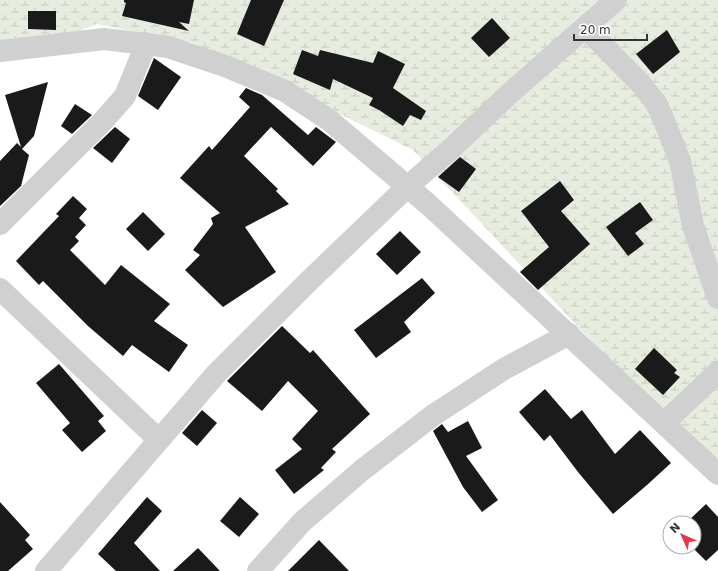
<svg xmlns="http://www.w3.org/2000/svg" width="718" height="571" font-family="'DejaVu Sans',sans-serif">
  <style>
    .wetland { fill: url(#wetland-marsh) }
    .building { fill: #1a1a1a }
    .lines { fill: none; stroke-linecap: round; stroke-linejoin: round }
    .minor { stroke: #d0d0d0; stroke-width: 22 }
  </style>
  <defs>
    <pattern id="wetland-marsh" width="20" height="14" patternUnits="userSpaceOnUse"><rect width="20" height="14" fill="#e6ecdf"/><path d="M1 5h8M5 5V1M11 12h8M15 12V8" fill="none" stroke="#c6cbc0"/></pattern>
  </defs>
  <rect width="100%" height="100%" fill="#fff"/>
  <path class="wetland" d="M0 0H718V477L413 150 251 70 193 43 97 24 58 39 0 47Z"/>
  <g class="building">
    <path d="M124 0H194L189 24 179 22 189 31 122 16 126 3 124 2Z"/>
    <path d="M251 0H284L264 46 237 34Z"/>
    <path d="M28 11H56V30L28 29Z"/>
    <path d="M492 18 510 38 489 57 471 38Z"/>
    <path d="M667 30 680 52 653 74 636 54Z"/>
    <path d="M302 50 318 56 320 50 373 63 378 51 405 64 393 88 426 111 421 120 410 115 403 126 379 110 369 105 373 98 333 79 330 90 293 74Z"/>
    <path d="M154 58 181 77 158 110 138 96Z"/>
    <path d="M48 82 34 136 22 149 29 155 21 186 0 206V161L17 143 21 147 5 95Z"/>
    <path d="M246 88 262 95 308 135 316 127 336 142 313 166 271 127 244 156 278 189 276 191 289 204 245 227 276 272 223 307 185 270 200 255 193 250 213 224 211 218 220 213 180 178 209 146 212 150 250 107 239 97Z"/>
    <path d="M75 104 92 115 72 134 61 126Z"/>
    <path d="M115 127 130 139 112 163 93 148Z"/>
    <path d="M460 157 476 169 459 192 438 177Z"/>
    <path d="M560 181 574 200 561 211 590 244 538 290 520 272 549 247 521 211Z"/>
    <path d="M73 196 87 209 79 218 86 225 75 237 79 241 70 250 105 285 121 265 170 304 154 321 188 345 169 372 132 345 123 356 88 326 43 281 39 285 16 261 59 216 56 214Z"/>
    <path d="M640 202 653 220 635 233 644 244 628 256 606 227Z"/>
    <path d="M143 212 165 234 148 251 126 229Z"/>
    <path d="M400 231 421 252 397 275 376 254Z"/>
    <path d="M422 278 435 293 404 322 411 332 376 358 354 330Z"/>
    <path d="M282 326 310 353 313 350 370 414 332 449 336 452 321 468 324 470 294 494 275 470 302 449 292 439 318 411 288 381 262 411 227 381Z"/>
    <path d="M654 348 677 370 674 373 680 377 663 395 635 369Z"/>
    <path d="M59 364 104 416 98 421 106 431 82 452 62 430 70 423 36 383Z"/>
    <path d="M545 389 571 419 582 410 615 454 640 430 671 463 647 485 613 514 578 472 550 435 544 441 519 412Z"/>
    <path d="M202 410 217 423 197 446 182 433Z"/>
    <path d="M468 421 482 448 466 456 498 500 482 512 463 487 433 431 442 424 448 432Z"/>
    <path d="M147 497 162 511 134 543 160 571H116L98 554Z"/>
    <path d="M240 497 259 514 239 537 220 521Z"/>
    <path d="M0 502 30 535 25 540 33 549 8 571H0Z"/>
    <path d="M706 504 718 517V550L706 561 692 547H694V523H686Z"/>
    <path d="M319 540 349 571H288Z"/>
    <path d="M198 548 220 571H173Z"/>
  </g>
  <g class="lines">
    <g class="minor">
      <path d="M586 28 640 83 656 103 665 123 680 161 693 226 718 298"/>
      <path d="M0 51 104 39 146 44 168 47 225 66 285 91 329 120 429 205 718 474"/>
      <path d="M0 224 103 121 125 96 146 44"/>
      <path d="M0 289 159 440"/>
      <path d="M664 423 718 372"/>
      <path d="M46 571 216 374 309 281 407 187 452 148 508 95 616 0"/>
      <path d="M258 571 302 522 361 471 432 416 504 369 569 334"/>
    </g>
  </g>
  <g transform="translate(682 535) rotate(315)"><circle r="19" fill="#ffffff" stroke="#adadad"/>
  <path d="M0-3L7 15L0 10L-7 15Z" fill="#e63946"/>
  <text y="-6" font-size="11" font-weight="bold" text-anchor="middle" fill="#333333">N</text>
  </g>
  <path d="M574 34v6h73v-6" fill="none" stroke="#333333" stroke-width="2"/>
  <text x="580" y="34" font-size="12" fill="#333333" stroke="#ffffff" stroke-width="3" paint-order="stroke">20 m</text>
</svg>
